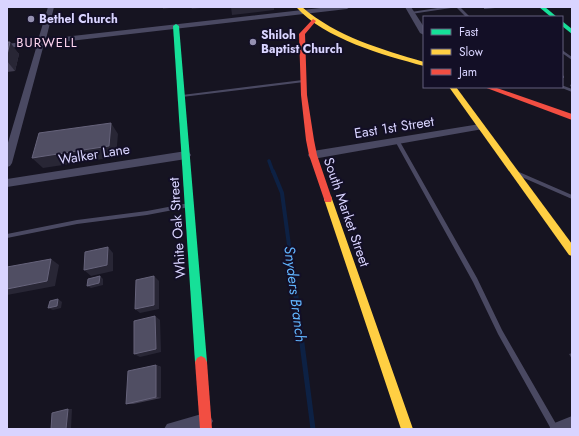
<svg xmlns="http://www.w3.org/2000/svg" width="579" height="436" font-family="Jost,sans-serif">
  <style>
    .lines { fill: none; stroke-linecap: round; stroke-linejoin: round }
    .stream-far2 { stroke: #0d2144; stroke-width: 3.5 }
    .stream-far1 { stroke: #0d2144; stroke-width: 4 }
    .stream { stroke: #0d2144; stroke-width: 5 }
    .lane { fill: #4a4962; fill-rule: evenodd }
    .street { fill: #4a4962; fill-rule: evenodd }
    .fast { fill: #16e098; fill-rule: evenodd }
    .slow { fill: #ffcf43; fill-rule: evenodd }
    .jam { fill: #f24e42; fill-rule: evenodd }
    .wall { fill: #403d50 }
    .shaded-wall { fill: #282635 }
    .building { fill: #504e63; stroke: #66637b }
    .poi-dot { fill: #9591b1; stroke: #130f26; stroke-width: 1.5 }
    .labels { text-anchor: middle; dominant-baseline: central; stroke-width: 4; stroke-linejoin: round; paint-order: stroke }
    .far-poi-label { font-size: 12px; font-weight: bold; fill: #d9d4ff; stroke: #130f26; text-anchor: start }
    .far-neighbourhood-label { font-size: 13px; letter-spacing: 1px; fill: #ffd6f0; stroke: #130f26 }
    .street-label { font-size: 14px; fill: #d9d4ff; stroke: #130f26 }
    .water-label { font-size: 15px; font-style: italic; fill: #62b6ff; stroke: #130f26 }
  </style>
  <rect width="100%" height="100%" fill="#161421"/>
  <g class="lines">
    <path class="stream-far2" d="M269 161 273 172"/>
    <path class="stream-far1" d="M273 171 282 193 295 290"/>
    <path class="stream" d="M295 289 313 429"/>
    <g class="lane">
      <path d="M444 7H453L451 8 411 14 409 13 411 12Z"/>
      <path d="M456 7H460L470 17H466Z"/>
      <path d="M484 7H497L495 8 485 9H484Z"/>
      <path d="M562 50 572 57V60L562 53Z"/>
      <path d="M562 75 564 76V78H562Z"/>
      <path d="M303 80H304V82L182 97 180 96 182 95Z"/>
      <path d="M571 84H572V87L570 86Z"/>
      <path d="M562 86H564L572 89V92L562 88 561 87H562Z"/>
      <path d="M397 139 399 140 477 278 502 330 559 429H551L498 334 473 282 395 141Z"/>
      <path d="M519 172 572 195V199L517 175 516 174Z"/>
      <path d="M189 203H191L192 205 191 207H189L147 215 77 224 7 238V234L77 220 147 211Z"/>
    </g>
    <g class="street">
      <path d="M48 7H54L46 39 329 7H350L347 9 44 44 12 163 10 166 7 167V146L37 45 7 48V44L38 40Z"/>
      <path d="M405 7H411L424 27V35L420 33Z"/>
      <path d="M480 124 485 127 483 129 313 159 310 158 308 155 310 152 313 151Z"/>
      <path d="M186 151 189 152 191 155 189 158 186 159 7 187V179Z"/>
      <path d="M205 413 210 416 213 421 210 426 205 429H164L167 424Z"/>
      <path d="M572 416V429H549L552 424Z"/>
    </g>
    <g class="fast">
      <path d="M539 7H545L557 17H551Z"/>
      <path d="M562 21 572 29V34L562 26Z"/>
      <path d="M176 24 179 26 207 362 205 366 201 368 197 366 195 362 173 26Z"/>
    </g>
    <g class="slow">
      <path d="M296 7H302C337 37 381 49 424 62V66C383 55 325 39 296 7Z"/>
      <path d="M449 87H456L572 244V256L569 255Z"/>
      <path d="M328 195 331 196 332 199 413 429H401L324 199 325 196Z"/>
    </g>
    <g class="jam">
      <path d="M313 19 316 21 305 34 307 95 314 140 317 155 332 199 331 202H325L324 199 309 155 306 140 301 95 299 34Z"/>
      <path d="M484 87H494L572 114V120Z"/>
      <path d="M201 356 205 358 207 362 212 429H200L195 362 197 358Z"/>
    </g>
  </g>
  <g class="wall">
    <path d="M7 42 19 54 15 71 7 72Z"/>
    <path d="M572 353V359L569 354Z"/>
    <path d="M156 365 161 367V398L133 404H126Z"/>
  </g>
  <g class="shaded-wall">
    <path d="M163 7H176L163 9Z"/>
    <path d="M191 7H209L192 9Z"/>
    <path d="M231 7H274V10L232 15Z"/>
    <path d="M10 42 19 54 15 71 7 61V55Z"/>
    <path d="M111 123 118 134 116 157 43 168 32 158Z"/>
    <path d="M108 247 113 253V271L91 276 84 270Z"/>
    <path d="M51 259 59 265 55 286 7 295V289Z"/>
    <path d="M100 276 103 279V285L91 288 87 286Z"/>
    <path d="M154 276 159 281V309L140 313 135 309Z"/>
    <path d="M58 299 62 302 61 308 53 310 48 308Z"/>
    <path d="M155 316 160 320 161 352 140 357 134 354Z"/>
    <path d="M156 365 161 367V398L156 397Z"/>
    <path d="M68 409H72L71 429H66Z"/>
  </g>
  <g class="building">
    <path d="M7 42H10L7 55Z"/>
    <path d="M111 123 109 146 32 158 39 133Z"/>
    <path d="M108 247 107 265 84 270 85 252Z"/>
    <path d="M51 259 47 281 7 289V267Z"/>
    <path d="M100 276 99 283 87 286 88 279Z"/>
    <path d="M154 276V305L135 309 136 280Z"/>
    <path d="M58 299 57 306 48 308 50 301Z"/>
    <path d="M155 316 156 349 134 354V321Z"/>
    <path d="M156 365V397L126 404 128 371Z"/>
    <path d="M68 409 66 429H51L52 413Z"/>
  </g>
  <g class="poi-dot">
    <circle cx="31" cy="19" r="4"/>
    <circle cx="253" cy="42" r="4"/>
  </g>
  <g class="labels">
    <g class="far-poi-label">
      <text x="39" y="19">Bethel Church</text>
      <text x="261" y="35">Shiloh<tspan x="261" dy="14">Baptist Church</tspan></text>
    </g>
    <g class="far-neighbourhood-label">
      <text x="47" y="42">BURWELL</text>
    </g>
    <g class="street-label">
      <text transform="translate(394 127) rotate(-9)">East 1st Street</text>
      <text transform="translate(94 154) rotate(-9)">Walker Lane</text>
      <text transform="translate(347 212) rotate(71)">South Market Street</text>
      <text transform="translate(177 228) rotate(-94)">White Oak Street</text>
    </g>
    <g class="water-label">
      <text transform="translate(295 294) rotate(83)">Snyders Branch</text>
    </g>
  </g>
  <rect width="579" height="436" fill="none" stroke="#d9d4ff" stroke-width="16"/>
  <rect x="423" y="16" width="140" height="72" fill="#130f26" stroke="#625e7d"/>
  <rect x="431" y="29" width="20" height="6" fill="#16e098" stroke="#625e7d"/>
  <text x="459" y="36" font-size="12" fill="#d9d4ff">Fast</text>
  <rect x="431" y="49" width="20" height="6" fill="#ffcf43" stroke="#625e7d"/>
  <text x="459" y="56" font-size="12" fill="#d9d4ff">Slow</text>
  <rect x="431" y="69" width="20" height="6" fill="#f24e42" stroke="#625e7d"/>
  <text x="459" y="76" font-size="12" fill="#d9d4ff">Jam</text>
</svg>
